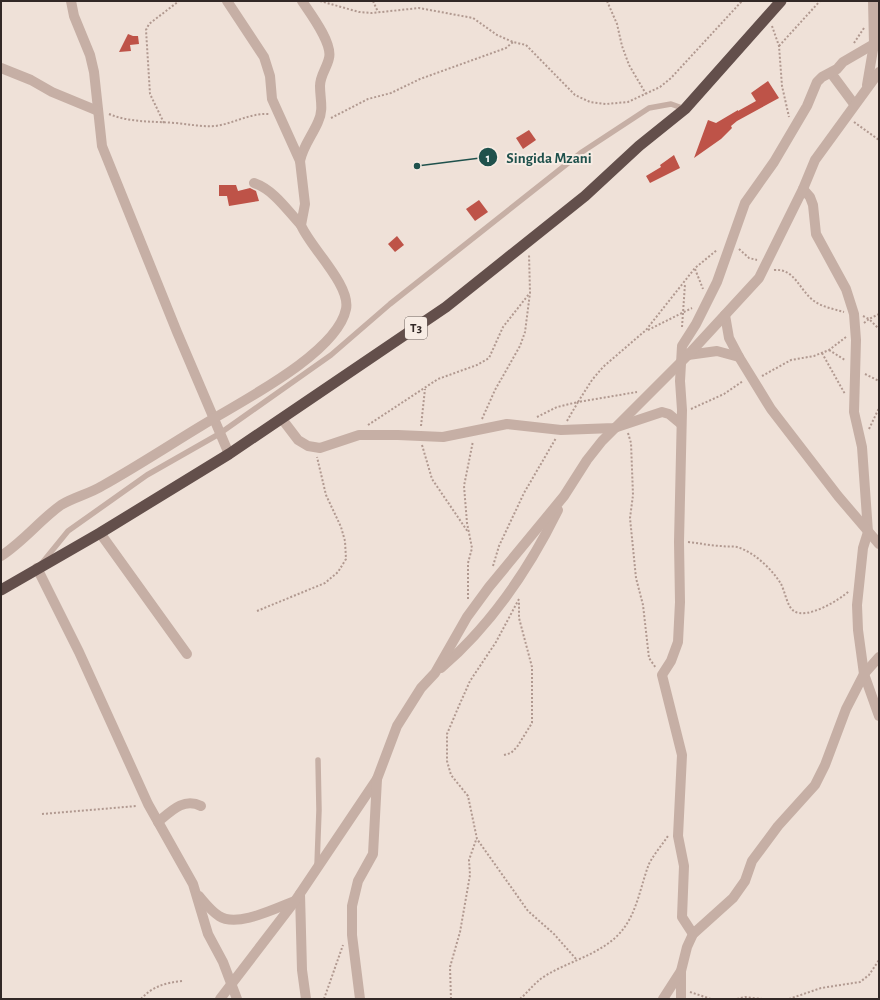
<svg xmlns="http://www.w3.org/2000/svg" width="880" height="1000" font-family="'Alegreya Sans',sans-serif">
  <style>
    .building { fill: #be5348 }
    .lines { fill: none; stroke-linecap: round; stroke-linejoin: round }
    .path { stroke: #b19990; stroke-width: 2; stroke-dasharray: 2 2; stroke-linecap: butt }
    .service { stroke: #c6afa5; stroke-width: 5.5 }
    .minor { stroke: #c6afa5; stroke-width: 10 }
    .trunk { stroke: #634f4b; stroke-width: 11 }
    .labels { text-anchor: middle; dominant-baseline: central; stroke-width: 4; stroke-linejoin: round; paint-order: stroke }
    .shield { fill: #f7ece4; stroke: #6d635f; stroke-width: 1 }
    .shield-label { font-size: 13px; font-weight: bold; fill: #322826 }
    .leader { fill: none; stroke: #1f514c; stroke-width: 1.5 }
    .callout-dot { fill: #1f514c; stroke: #f7ece4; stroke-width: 1.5 }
    .mark-label { font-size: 12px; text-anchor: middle; font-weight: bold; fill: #fff }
    .callout-label { font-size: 15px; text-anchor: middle; font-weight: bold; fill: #1f514c; stroke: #f7ece4; stroke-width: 4; stroke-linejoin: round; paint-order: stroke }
  </style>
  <rect width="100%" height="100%" fill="#efe1d8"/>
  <g class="building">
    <path d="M128 34 133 36H138L139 44 130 45 131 51 119 52Z"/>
    <path d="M768 81 779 98 737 121 731 126 732 128 721 139 694 158 708 120 716 123 738 110V111L756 101 751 93Z"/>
    <path d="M529 130 536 140 523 149 516 138Z"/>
    <path d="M674 155 680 168 650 183 646 176 661 167 660 165Z"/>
    <path d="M219 185H236L238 191 250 188 256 191 259 201 229 206 227 196H219Z"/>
    <path d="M479 200 488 212 475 221 466 209Z"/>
    <path d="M397 236 404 245 395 252 388 244Z"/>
  </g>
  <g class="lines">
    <g class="path">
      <path d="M320 1 359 12 372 13 419 8 473 18 497 35 513 42 526 45 575 95 590 102 606 104 628 102 660 87 671 78 742 1"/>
      <path d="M373 1 378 12"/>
      <path d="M607 1 617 24 622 46 629 65 646 94"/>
      <path d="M772 26 779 46 782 86 789 117"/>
      <path d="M854 43 864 28"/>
      <path d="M779 46 820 1"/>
      <path d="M109 114C131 123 152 121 175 123 189 124 201 127 215 126 233 124 249 113 269 114"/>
      <path d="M331 118 368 99 391 93 420 79 506 48 513 42"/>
      <path d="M854 122 879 140"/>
      <path d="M164 123 150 94 146 30 149 24 179 1"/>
      <path d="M739 249 749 258 757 260"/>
      <path d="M695 269 703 289"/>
      <path d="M774 270C795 268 799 290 814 301 822 307 834 309 844 312"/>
      <path d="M863 316 869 319 879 314"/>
      <path d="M864 323 869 319 879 329"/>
      <path d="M682 327 685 284"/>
      <path d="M648 330 692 308"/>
      <path d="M829 350 845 360"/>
      <path d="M822 353 845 394"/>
      <path d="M865 374 879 381"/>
      <path d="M762 376 791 360 814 356 829 350 846 337"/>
      <path d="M691 409 724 394 743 381"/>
      <path d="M537 417 557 407 578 402 592 380 603 367 646 330 695 268 717 250"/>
      <path d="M482 419 495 390 520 346 525 332 530 293 529 254"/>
      <path d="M567 421 578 402 637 392"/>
      <path d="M368 425 438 379 477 365 489 358 503 327 529 294"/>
      <path d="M421 426 425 389"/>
      <path d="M869 429 879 408"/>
      <path d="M628 433 631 443 633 495 630 518 636 578 643 605 649 658 656 668"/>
      <path d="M422 445 432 479 468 532"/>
      <path d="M688 542C700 543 711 546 722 546 727 547 732 546 737 547 754 552 772 569 781 584 785 591 787 607 794 611 806 620 840 600 849 591"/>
      <path d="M493 566 499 546 524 493 556 438"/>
      <path d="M468 599V563L472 548 467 523 464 486 473 441"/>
      <path d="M519 599 496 642 470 681 458 708 447 734V761L451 775 468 796 477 839 528 911 554 934 577 960"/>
      <path d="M257 611 325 583 338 572 346 559 345 541 341 527 326 495 317 457"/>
      <path d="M504 755 511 753 517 747 532 723V667L519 618V602"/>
      <path d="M42 814 137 806"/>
      <path d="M690 992 711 999"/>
      <path d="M141 999C153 986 165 983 182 981"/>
      <path d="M324 999 343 945"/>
      <path d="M451 999 450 967 460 932 470 875 469 860 476 840"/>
      <path d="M520 999C529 991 535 982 545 976 569 961 599 955 619 934 637 915 640 887 649 864 654 854 662 845 668 836"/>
      <path d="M737 999 745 997 762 999"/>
      <path d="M789 999 821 988 860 982 869 975 879 960"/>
    </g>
    <g class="service">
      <path d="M42 563 68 531 116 497 147 475 219 434 331 355 390 304 582 152 649 108 671 104 685 109"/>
      <path d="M317 865 319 810 318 760"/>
    </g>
    <g class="minor">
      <path d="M71 1 74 16 90 55 94 72 102 146 177 332 229 454"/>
      <path d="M1 68 31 80 52 92 98 111"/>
      <path d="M831 73 854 104"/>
      <path d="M867 85 874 44 873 1"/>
      <path d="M300 161C303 146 312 136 318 122 324 110 320 99 320 86 320 75 327 68 329 58 333 43 310 13 302 1"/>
      <path d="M254 183C274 190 287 210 301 225"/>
      <path d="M803 189 810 197 813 205 816 234 846 289 854 314 856 340 854 412 862 447 868 532 863 548 857 605 858 630 864 674 879 716"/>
      <path d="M725 315 729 338 739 357 771 409 838 496 879 544"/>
      <path d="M688 355 717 351 739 357"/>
      <path d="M282 419 298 440 308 446 320 448 359 435H398L443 437 507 424 561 430 614 428 662 412 669 414 681 424"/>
      <path d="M100 533 187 654"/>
      <path d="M1 556C23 542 40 520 61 505 74 497 89 494 102 486 136 467 168 446 201 426 238 403 337 354 346 309 351 285 309 246 301 225L305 204 300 161 272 99 270 76 264 57 227 1"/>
      <path d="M37 568 79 652 148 804 193 884 208 934 223 962 237 999"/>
      <path d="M441 668C491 625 529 569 558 510"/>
      <path d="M158 822C171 811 184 797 201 806"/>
      <path d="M300 894 302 970 306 999"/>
      <path d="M199 896C205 903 211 911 219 916 237 928 276 908 295 901"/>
      <path d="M693 934 682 917 684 866 678 836 682 755 662 675 671 661 678 642 680 602 679 542 682 410 680 381 682 346 696 324 717 282 745 203 774 162 807 106 817 82 822 77 837 69 843 62 879 41"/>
      <path d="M681 971V999"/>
      <path d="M220 999 295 901 377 779 397 726 421 688 435 673 467 617 489 587 564 496 587 460 602 441 688 355 759 278 803 189 815 160 879 72"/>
      <path d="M360 999 352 935V906L358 881 373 854 377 779"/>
      <path d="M663 999 681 971 687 947 693 934 733 898 745 881 752 861 778 826 815 785 825 765 846 709 864 674 879 657"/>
    </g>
    <path class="trunk" d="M1 590 100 533 229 454 446 307 585 196 639 146 685 109 781 1"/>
  </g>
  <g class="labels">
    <rect class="shield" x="405" y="317" width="22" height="22" rx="3"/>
    <g class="shield-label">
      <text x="416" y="328">T3</text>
    </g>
  </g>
  <path class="leader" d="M417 166L488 157"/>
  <g class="callout-dot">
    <circle cx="417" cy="166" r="4"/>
    <circle cx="488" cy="157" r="10"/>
  </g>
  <g class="mark-label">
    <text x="488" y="162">1</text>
  </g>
  <g class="callout-label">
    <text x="549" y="163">Singida Mzani</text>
  </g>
  <rect width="880" height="1000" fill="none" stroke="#322826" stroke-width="4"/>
</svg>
